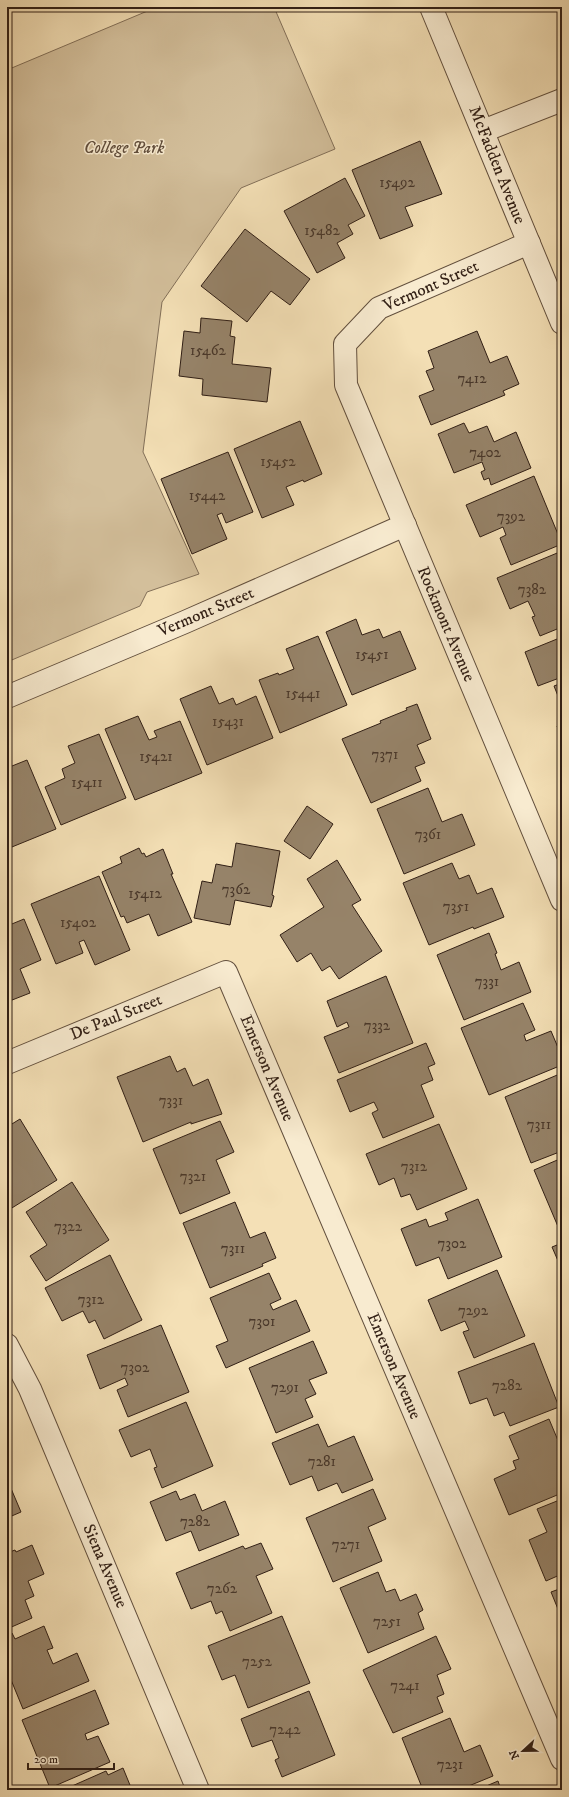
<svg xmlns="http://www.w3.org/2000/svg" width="569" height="1797" font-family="'IM FELL DW Pica',serif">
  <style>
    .green { fill: #d3bf9b; stroke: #826f58 }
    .building { fill: #968369; stroke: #311f15 }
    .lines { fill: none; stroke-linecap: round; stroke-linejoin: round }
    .minor-casing { stroke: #624f3d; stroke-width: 24 }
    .minor { stroke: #f8ebd0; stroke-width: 22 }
    .labels { text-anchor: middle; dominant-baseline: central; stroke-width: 3; stroke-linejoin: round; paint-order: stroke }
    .number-label { font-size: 15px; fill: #4a382a }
    .park-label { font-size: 17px; font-style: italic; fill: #624f3d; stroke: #f8ebd0 }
    .street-label { font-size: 17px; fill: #311f15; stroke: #f8ebd0 }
  </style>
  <rect width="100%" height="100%" fill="#f4e0b6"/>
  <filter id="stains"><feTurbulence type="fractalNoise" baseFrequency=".005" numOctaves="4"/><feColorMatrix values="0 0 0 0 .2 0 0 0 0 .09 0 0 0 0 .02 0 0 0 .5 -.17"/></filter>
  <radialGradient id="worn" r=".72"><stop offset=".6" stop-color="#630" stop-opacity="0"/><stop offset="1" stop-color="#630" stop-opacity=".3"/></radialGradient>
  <path class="green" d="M157 7H274L335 149 241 188 162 302 143 452 199 574 147 592 140 606 7 662V70Z"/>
  <g class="building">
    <path d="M420 141 442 194 405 207 413 226 380 239 352 170Z"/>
    <path d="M345 178 365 216 348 225 353 234 337 243 345 258 317 273 284 211Z"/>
    <path d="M245 229 310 279 290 305 271 291 247 322 201 286Z"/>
    <path d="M201 318 232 321 230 336 235 337 232 364 271 368 267 402 202 395 203 379 179 376 184 331 200 333Z"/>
    <path d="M477 331 490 363 507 356 519 384 503 391 505 395 431 425 419 396 434 390 426 371 434 368 428 351Z"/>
    <path d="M300 421 322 474 304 482 303 480 286 487 294 505 262 518 234 449Z"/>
    <path d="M464 423 469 433 487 426 494 442 516 432 531 468 491 485 489 478 484 480 481 472 485 470 482 462 454 473 438 434Z"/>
    <path d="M228 452 253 512 226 523 222 513 217 515 227 539 192 554 161 479Z"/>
    <path d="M534 476 562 544 511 565 500 538 506 535 503 527 480 537 466 505Z"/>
    <path d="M562 551V627L540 636 532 617 535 616 528 601 510 609 497 578Z"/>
    <path d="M356 619 362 635 379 629 383 638 400 631 416 669 352 695 326 632Z"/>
    <path d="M318 636 347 705 280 733 259 680 278 673 279 675 294 669 286 649Z"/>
    <path d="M562 637V677L538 686 525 652Z"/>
    <path d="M562 683V706L554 686Z"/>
    <path d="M211 686 219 704 233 698 236 705 256 696 273 738 207 765 180 699Z"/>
    <path d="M417 704 431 739 417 745 425 763 415 767 421 781 371 803 342 739 381 723 380 721 407 710 406 708Z"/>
    <path d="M138 716 149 740 157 737 154 731 180 721 202 773 135 800 105 729Z"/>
    <path d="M562 723V738L557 726Z"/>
    <path d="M99 734 126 798 61 825 45 787 65 778 62 769 75 763 68 746Z"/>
    <path d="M27 760 56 829 7 849V768Z"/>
    <path d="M428 788 442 822 462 814 475 845 404 874 377 809Z"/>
    <path d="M307 806 333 824 310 859 284 841Z"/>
    <path d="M236 843 280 851 272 895 274 896 271 907 235 900 230 925 194 918 202 881 212 883 216 864 232 867Z"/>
    <path d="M139 848 142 854 144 853 146 857 163 849 173 874H171L192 922 158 936 149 914 127 923 124 916 121 917 102 872 122 863 120 857Z"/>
    <path d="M337 860 361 900 352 905 382 951 339 979 330 966 322 971 311 953 297 962 280 935 324 907 307 879Z"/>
    <path d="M452 863 459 879 469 875 477 894 492 888 504 917 474 929 473 927 429 945 403 883Z"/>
    <path d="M99 876 130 950 95 965 84 940 79 942 83 953 56 964 31 904Z"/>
    <path d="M24 919 41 960 20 969 30 993 7 1002V926Z"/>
    <path d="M489 933 497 953 495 954 501 970 519 962 531 992 464 1020 437 955Z"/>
    <path d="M386 976 413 1043 339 1073 324 1037 349 1027 347 1022 337 1027 327 1001Z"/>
    <path d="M523 1003 535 1030 524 1035 526 1041 551 1031 562 1057V1065L489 1095 461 1028Z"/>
    <path d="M426 1043 435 1064 428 1067 433 1080 421 1085 434 1117 383 1138 372 1113 378 1110 374 1102 350 1112 337 1080Z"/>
    <path d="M170 1056 177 1072 185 1068 193 1086 208 1079 222 1114 191 1124V1122L143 1142 117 1077Z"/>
    <path d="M562 1073V1151L531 1163 505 1097Z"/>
    <path d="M20 1119 57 1180 7 1211V1127Z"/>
    <path d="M220 1121 234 1152 216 1160 230 1193 180 1214 153 1149Z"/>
    <path d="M439 1124 467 1189 417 1210 410 1194 401 1197 394 1178 379 1185 366 1154Z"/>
    <path d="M562 1158V1236L534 1170Z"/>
    <path d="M72 1182 109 1240 46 1281 30 1256 47 1245 26 1212Z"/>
    <path d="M478 1199 502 1257 448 1279 439 1257 416 1266 401 1229 426 1219 429 1227 448 1220 445 1213Z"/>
    <path d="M235 1202 250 1238 265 1232 276 1258 262 1264 263 1266 210 1288 183 1223Z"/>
    <path d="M562 1243V1270L552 1247Z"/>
    <path d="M110 1255 142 1320 104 1339 95 1320 89 1323 83 1311 62 1321 45 1288Z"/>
    <path d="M497 1270 525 1336 474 1358 463 1332 469 1330 465 1321 441 1331 428 1300Z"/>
    <path d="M269 1273 281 1299 270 1304 273 1310 296 1300 310 1331 226 1368 216 1346 228 1341 210 1298Z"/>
    <path d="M161 1325 189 1392 128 1417 117 1390 128 1385 125 1378 100 1389 87 1355Z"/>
    <path d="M313 1341 327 1373 309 1380 316 1394 305 1399 313 1417 276 1433 249 1368Z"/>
    <path d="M534 1343 559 1407 510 1426 504 1412 494 1416 487 1398 470 1404 458 1372Z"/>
    <path d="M186 1402 213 1466 162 1488 154 1468 157 1467 150 1449 131 1457 119 1430Z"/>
    <path d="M549 1419 562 1450V1493L509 1515 494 1479 516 1469 513 1461 519 1459 509 1436Z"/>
    <path d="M318 1424 328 1447 354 1436 373 1480 342 1493 337 1483 318 1491 312 1476 290 1485 272 1443Z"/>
    <path d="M7 1479 21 1512 7 1518Z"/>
    <path d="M373 1489 386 1519 368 1527 382 1561 333 1582 306 1518Z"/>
    <path d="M176 1491 180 1500 195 1494 202 1511 225 1501 239 1535 199 1551 191 1531 166 1541 150 1502Z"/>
    <path d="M562 1499V1574L546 1581 529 1540 547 1532 537 1509Z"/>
    <path d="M261 1543 273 1569 256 1576 272 1613 230 1631 222 1611 216 1614 211 1601 191 1609 176 1573 243 1546 245 1549Z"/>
    <path d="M32 1545 44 1574 28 1581 34 1596 25 1600 32 1618 7 1629V1553L15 1550 16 1552Z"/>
    <path d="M378 1572 386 1592 395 1589 400 1601 416 1594 423 1610 418 1613 424 1629 368 1653 340 1588Z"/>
    <path d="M562 1588V1619L551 1592Z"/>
    <path d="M282 1616 310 1683 248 1708 235 1675 222 1680 208 1646Z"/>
    <path d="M44 1626 53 1648 47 1650 53 1664 77 1653 89 1681 23 1709 7 1670V1635L12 1633 15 1639Z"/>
    <path d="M436 1636 451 1669 437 1675 444 1694 437 1697 443 1712 393 1733 363 1670Z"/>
    <path d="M95 1690 109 1724 85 1734 87 1740 98 1736 110 1762 50 1788 22 1720Z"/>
    <path d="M309 1691 335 1755 282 1777 275 1760 279 1758 272 1740 252 1747 241 1719Z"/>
    <path d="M450 1718 464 1752 480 1745 493 1776 459 1790H423L402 1738Z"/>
    <path d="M123 1768 132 1790H63L106 1771 108 1775Z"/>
    <path d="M498 1781 501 1790H477Z"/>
  </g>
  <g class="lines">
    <g class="minor-casing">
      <g id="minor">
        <path d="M431 7 562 323"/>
        <path d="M483 131 562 100"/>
        <path d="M529 243 379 308 345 344 346 385 562 900"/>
        <path d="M7 697 185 622 405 525"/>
        <path d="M7 1063 226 972 562 1759"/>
        <path d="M7 1345 30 1389 198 1790"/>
      </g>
    </g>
    <use href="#minor" class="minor"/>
  </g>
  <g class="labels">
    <g class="number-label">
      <text x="397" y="182">15492</text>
      <text x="322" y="230">15482</text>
      <text x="208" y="350">15462</text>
      <text x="472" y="378">7412</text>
      <text x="485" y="452">7402</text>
      <text x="278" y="461">15452</text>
      <text x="207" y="495">15442</text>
      <text x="511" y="516">7392</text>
      <text x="532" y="589">7382</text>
      <text x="372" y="654">15451</text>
      <text x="303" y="693">15441</text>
      <text x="228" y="721">15431</text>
      <text x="385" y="754">7371</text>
      <text x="156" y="756">15421</text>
      <text x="87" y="782">15411</text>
      <text x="428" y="834">7361</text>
      <text x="236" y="889">7362</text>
      <text x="145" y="893">15412</text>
      <text x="456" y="906">7351</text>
      <text x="78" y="922">15402</text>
      <text x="487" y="981">7331</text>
      <text x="377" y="1025">7332</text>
      <text x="171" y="1100">7331</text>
      <text x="539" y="1124">7311</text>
      <text x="414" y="1166">7312</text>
      <text x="193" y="1176">7321</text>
      <text x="68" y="1226">7322</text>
      <text x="452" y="1243">7302</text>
      <text x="233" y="1248">7311</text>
      <text x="91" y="1299">7312</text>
      <text x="473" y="1310">7292</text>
      <text x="262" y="1321">7301</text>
      <text x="135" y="1367">7302</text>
      <text x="507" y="1385">7282</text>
      <text x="285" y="1387">7291</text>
      <text x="322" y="1461">7281</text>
      <text x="195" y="1521">7282</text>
      <text x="346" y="1544">7271</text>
      <text x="222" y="1588">7262</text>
      <text x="387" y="1621">7251</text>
      <text x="257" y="1661">7252</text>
      <text x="405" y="1685">7241</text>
      <text x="285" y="1729">7242</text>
      <text x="450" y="1764">7231</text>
    </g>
    <g class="park-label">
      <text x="124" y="148">College Park</text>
    </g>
    <g class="street-label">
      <text transform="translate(497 165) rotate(68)">McFadden Avenue</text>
      <text transform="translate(431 286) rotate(-24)">Vermont Street</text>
      <text transform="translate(206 612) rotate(-23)">Vermont Street</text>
      <text transform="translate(446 624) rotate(67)">Rockmont Avenue</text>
      <text transform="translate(116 1017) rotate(-22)">De Paul Street</text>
      <text transform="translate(267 1068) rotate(67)">Emerson Avenue</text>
      <text transform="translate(394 1366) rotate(67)">Emerson Avenue</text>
      <text transform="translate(105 1566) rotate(67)">Siena Avenue</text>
    </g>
  </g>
  <rect width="569" height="1797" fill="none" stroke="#f4e0b6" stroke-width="24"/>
  <rect x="8" y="8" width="553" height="1781" fill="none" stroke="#311f15" stroke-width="2"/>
  <rect x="12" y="12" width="545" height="1773" fill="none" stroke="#311f15"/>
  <g transform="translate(523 1751) rotate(248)" stroke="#f8ebd0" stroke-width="3" paint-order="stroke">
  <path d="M0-3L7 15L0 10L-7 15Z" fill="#311f15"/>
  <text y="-6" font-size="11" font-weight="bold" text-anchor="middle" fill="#311f15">N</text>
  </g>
  <path d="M28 1763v6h86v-6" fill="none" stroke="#311f15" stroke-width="2"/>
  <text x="34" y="1763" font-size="12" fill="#311f15" stroke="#f8ebd0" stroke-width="3" paint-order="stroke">20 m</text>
  <rect width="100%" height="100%" filter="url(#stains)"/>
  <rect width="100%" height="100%" fill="url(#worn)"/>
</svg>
